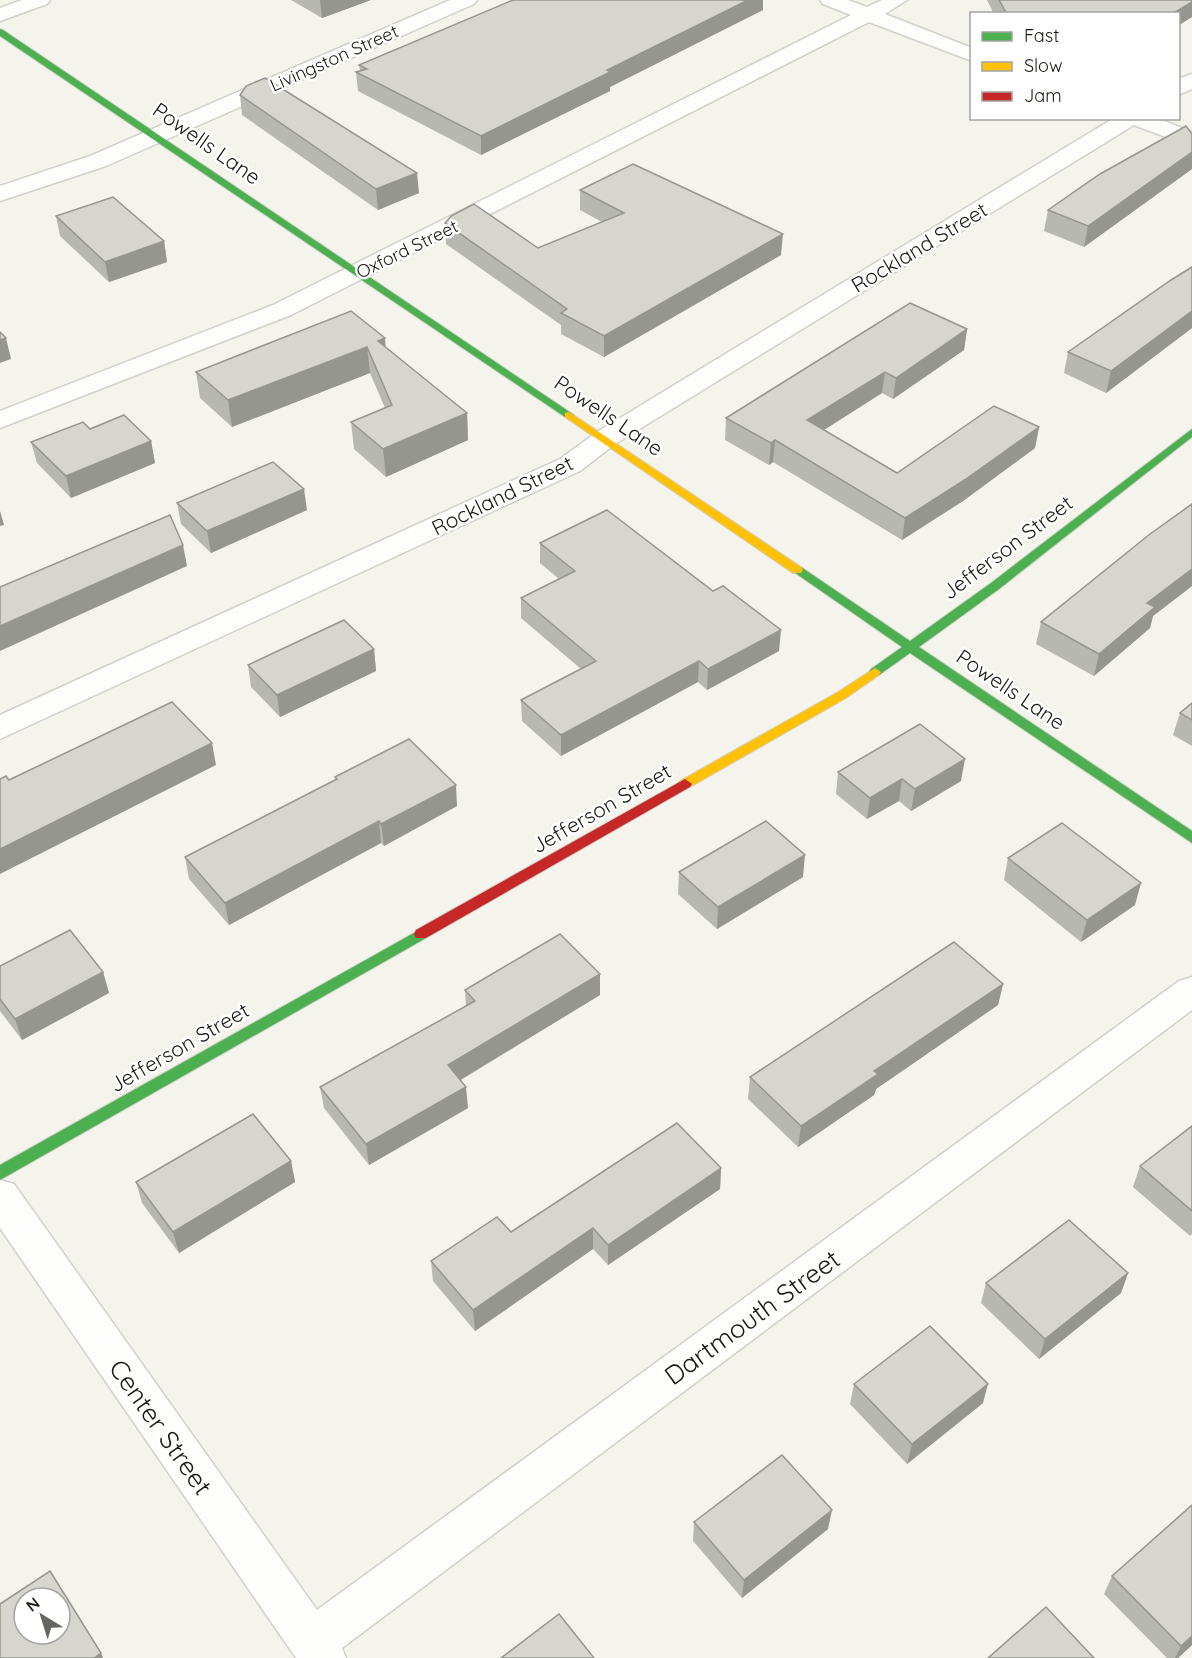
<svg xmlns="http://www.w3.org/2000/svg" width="1192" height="1658" font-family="Quicksand,sans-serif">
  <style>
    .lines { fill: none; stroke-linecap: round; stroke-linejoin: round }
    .street-casing { stroke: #d1d0ca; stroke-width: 3 }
    .fast-casing { stroke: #d1d0ca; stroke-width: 2 }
    .slow-casing { stroke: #d1d0ca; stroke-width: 2 }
    .jam-casing { stroke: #d1d0ca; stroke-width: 2 }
    .street { fill: #fdfdfc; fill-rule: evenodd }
    .fast { fill: #4caf50; fill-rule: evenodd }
    .slow { fill: #ffc107; fill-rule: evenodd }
    .jam { fill: #c62828; fill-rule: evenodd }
    .wall { fill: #b8b8b2 }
    .shaded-wall { fill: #969691 }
    .building { fill: #d6d6cf; stroke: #969691; stroke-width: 1.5; fill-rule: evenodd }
    .labels { text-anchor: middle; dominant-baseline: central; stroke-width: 5; stroke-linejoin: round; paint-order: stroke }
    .far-street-label { font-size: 18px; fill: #191813; stroke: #fff }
    .street-label { font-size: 21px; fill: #191813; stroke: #fff }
    .near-street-label { font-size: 26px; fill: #191813; stroke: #fff }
  </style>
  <rect width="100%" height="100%" fill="#f4f4ec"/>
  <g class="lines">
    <g class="street-casing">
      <g id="street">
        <path d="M22 0H50L47 4 0 21V8Z"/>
        <path d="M450 0H477L474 4 106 166 0 201V186L90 156Z"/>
        <path d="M820 0H848L867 7 882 0H907L885 14 972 48V61L869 22 291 315 0 428V411L273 305 851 15 823 4Z"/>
        <path d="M1192 74V89L1178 95V79Z"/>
        <path d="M1114 118H1157L1192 132V147L1134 125 615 444 580 471 0 739V715L560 459 597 432Z"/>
        <path d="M1192 977V1010L342 1648 346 1658H296L0 1228V1180L14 1184 317 1610 1179 981Z"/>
      </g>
    </g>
    <g class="fast-casing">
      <g id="fast">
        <path d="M0 29 3 30 574 415 573 417H565L0 36Z"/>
        <path d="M1192 429V437L999 589 919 647 1192 831V843L910 653 879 675H871L869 672 871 669 902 647 791 570 793 567H801L910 641 991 583Z"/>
        <path d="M421 929 426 930 428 934 426 938 0 1180V1165Z"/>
      </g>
    </g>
    <g class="slow-casing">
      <g id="slow">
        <path d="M569 412 801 567 803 570 801 573H793L565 417V413Z"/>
        <path d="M875 668 881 672 879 675 846 698 690 787H680L678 784 680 781 838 692Z"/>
      </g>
    </g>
    <g class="jam-casing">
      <path id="jam" d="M685 779 692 784 690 787 426 938H416L414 934 416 930Z"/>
    </g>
    <use href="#street" class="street"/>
    <use href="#fast" class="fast"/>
    <use href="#slow" class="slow"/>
    <use href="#jam" class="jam"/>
  </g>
  <g class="wall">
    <path d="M291 0H371L322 18Z"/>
    <path d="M513 0H763V10L610 87V91L481 155 358 91 356 72 360 71 359 65Z"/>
    <path d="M987 0H1192V17L1179 25V14H994Z"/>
    <path d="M240 95 419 193 378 210 242 115Z"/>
    <path d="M1192 134V169L1084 247 1044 231 1048 210Z"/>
    <path d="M580 190 781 255 604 357 561 334V325L446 244 445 223 538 248 602 222 580 210Z"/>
    <path d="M56 216 164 241 167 262 109 282 60 236Z"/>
    <path d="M1192 267V328L1106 393 1064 373 1068 352Z"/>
    <path d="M967 329 964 350 893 399 882 393 824 430 897 473 1039 427 1035 448 963 501 902 540 773 462 769 465 725 440 726 418Z"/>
    <path d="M385 338V347L467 413 468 440 386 477 354 449 351 422 385 408 370 373 232 427 200 398 196 372Z"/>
    <path d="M151 441 155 463 71 498 37 463 31 442Z"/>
    <path d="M177 503 307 510 211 553 181 524Z"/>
    <path d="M1192 504V586L1153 616 1150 628 1094 676 1036 644 1041 622Z"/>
    <path d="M540 543 779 651 707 690 698 682 561 756 522 721 521 700 581 669 521 618V598L559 579 540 563Z"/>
    <path d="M374 649 376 671 280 717 251 687 248 665Z"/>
    <path d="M1192 703V746L1173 735 1180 713Z"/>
    <path d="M838 772 961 781 911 811 899 801 867 819 836 794Z"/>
    <path d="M335 777 457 806 384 846 381 843 229 925 189 879 185 857 336 779Z"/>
    <path d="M1008 858 1135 905 1081 942 1004 880Z"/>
    <path d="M679 872 803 877 717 929 678 894Z"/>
    <path d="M0 966 103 972 109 993 22 1040 0 1011Z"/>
    <path d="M1003 984 998 1005 876 1089 874 1095 798 1147 748 1099 750 1077Z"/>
    <path d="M465 990 600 995 461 1080 468 1108 369 1165 324 1108 320 1087 466 1006Z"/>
    <path d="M1192 1126V1234L1190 1236 1133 1187 1140 1166Z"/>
    <path d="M291 1161 295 1182 179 1253 142 1203 136 1182Z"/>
    <path d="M721 1168 720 1189 608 1265 593 1249 475 1331 433 1281 431 1261 511 1232Z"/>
    <path d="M1128 1273 1121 1293 1039 1359 981 1303 986 1283Z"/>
    <path d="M854 1384 983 1403 907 1464 850 1404Z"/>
    <path d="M1192 1505V1645L1178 1658H1167L1104 1594 1112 1576Z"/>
    <path d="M694 1522 828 1529 742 1598 693 1541Z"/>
  </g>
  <g class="shaded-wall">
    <path d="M320 0H371L322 18Z"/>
    <path d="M748 0H763V10L610 87V91L481 155V136L607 70Z"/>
    <path d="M1192 2V17L1179 25V14H1172Z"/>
    <path d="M1192 152V169L1084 247 1088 226Z"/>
    <path d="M417 173 419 193 378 210 376 189Z"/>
    <path d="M783 234 781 255 604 357V336Z"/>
    <path d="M164 241 167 262 109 282 105 262Z"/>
    <path d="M1192 311V328L1106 393 1111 371Z"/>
    <path d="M967 329 964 350 893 399 896 378Z"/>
    <path d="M6 338 11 359 0 363V340Z"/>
    <path d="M385 338 387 364 378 341Z"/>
    <path d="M367 347 370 373 232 427 228 400Z"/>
    <path d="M885 372 882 393 805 442 807 420Z"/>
    <path d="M467 413 468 440 386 477 383 449Z"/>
    <path d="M1039 427 1035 448 963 501 902 540 905 518Z"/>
    <path d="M775 440 773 462 769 465 771 443Z"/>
    <path d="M151 441 155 463 71 498 66 476Z"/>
    <path d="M304 489 307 510 211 553 207 531Z"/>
    <path d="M0 511 4 525 0 526Z"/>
    <path d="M183 545 187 566 0 651V626Z"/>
    <path d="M1192 569V586L1153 616 1150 628 1094 676 1099 654 1147 603Z"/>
    <path d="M781 630 779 651 707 690 708 669Z"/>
    <path d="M374 649 376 671 280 717 277 695Z"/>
    <path d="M699 661 698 682 561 756V735Z"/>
    <path d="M212 743 216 765 0 874V849Z"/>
    <path d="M965 759 961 781 911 811 915 789Z"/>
    <path d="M902 779 899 801 867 819 870 798Z"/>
    <path d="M456 785 457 806 384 846 381 824Z"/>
    <path d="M379 821 381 843 229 925 225 903Z"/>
    <path d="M805 855 803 877 717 929 718 907Z"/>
    <path d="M1141 883 1135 905 1081 942 1087 920Z"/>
    <path d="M103 972 109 993 22 1040 15 1019Z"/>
    <path d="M600 974V995L450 1086 448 1065Z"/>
    <path d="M1003 984 998 1005 876 1089 874 1095 798 1147 801 1126 874 1071Z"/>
    <path d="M466 1087 468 1108 369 1165 366 1144Z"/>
    <path d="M291 1161 295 1182 179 1253 173 1232Z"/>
    <path d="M721 1168 720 1189 608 1265V1245Z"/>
    <path d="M593 1228V1249L475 1331 473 1310Z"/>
    <path d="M1128 1273 1121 1293 1039 1359 1045 1339Z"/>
    <path d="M988 1384 983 1403 907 1464 912 1444Z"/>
    <path d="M832 1510 828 1529 742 1598 744 1580Z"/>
    <path d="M1192 1636V1645L1178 1658H1175L1181 1646Z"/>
    <path d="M101 1653 103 1658H94Z"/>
  </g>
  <g class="building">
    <path d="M513 0H748L607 70 610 72 481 136 356 72 367 69 359 65Z"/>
    <path d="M999 0H1192V2L1172 14H1007Z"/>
    <path d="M265 78 417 173 376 189 240 95 246 86Z"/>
    <path d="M1186 126 1192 134V152L1088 226 1048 210 1100 174Z"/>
    <path d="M633 164 783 234 604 336 561 313 567 309 445 223 451 216 474 204 538 248 624 213 580 190Z"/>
    <path d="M113 197 164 241 105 262 56 216Z"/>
    <path d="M1192 267V311L1111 371 1068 352 1171 280Z"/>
    <path d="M910 303 967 329 896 378 885 372 807 420 897 473 994 406 1039 427 966 479 905 518 775 440 771 443 726 418Z"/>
    <path d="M351 311 385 338 378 341 467 413 383 449 351 422 392 405 367 347 228 400 196 372Z"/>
    <path d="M0 332 6 338 0 340Z"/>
    <path d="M124 415 151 441 66 476 31 442 83 422 90 429Z"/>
    <path d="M273 462 304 489 207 531 177 503Z"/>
    <path d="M1192 504V569L1147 603 1155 607 1099 654 1041 622 1150 534Z"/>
    <path d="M607 510 713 591 723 586 781 630 708 669 699 661 561 735 521 700 596 661 521 598 575 571 540 543Z"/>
    <path d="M170 515 183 545 0 626V587Z"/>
    <path d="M344 620 374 649 277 695 248 665Z"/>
    <path d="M172 702 212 743 0 849V779L6 776 9 780Z"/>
    <path d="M1192 703V720L1180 713Z"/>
    <path d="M920 724 965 759 915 789 902 779 870 798 838 772Z"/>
    <path d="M409 739 456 785 381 824 379 821 225 903 185 857 337 779 335 777Z"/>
    <path d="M766 821 805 855 718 907 679 872Z"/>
    <path d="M1062 823 1141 883 1087 920 1008 858Z"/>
    <path d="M70 930 103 972 15 1019 0 999V966Z"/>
    <path d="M560 934 600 974 448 1065 466 1087 366 1144 320 1087 475 1001 465 990Z"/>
    <path d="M954 942 1003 984 874 1071 878 1074 801 1126 750 1077Z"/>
    <path d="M253 1114 291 1161 173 1232 136 1182Z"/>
    <path d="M677 1123 721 1168 608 1245 593 1228 473 1310 431 1261 497 1217 511 1232Z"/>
    <path d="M1192 1126V1211L1140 1166Z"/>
    <path d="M1069 1220 1128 1273 1045 1339 986 1283Z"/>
    <path d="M930 1326 988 1384 912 1444 854 1384Z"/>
    <path d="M782 1455 832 1510 744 1580 694 1522Z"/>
    <path d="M1192 1505V1636L1181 1646 1112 1576Z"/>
    <path d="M50 1571 101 1653 94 1658H0V1604ZM24 1598H60V1634H24Z"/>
    <path d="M1046 1607 1094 1658H988Z"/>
    <path d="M559 1614 594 1658H501Z"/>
  </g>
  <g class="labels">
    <g class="far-street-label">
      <text transform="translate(334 58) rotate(-24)">Livingston Street</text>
      <text transform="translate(407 249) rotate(-26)">Oxford Street</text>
    </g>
    <g class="street-label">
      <text transform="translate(207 143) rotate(35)">Powells Lane</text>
      <text transform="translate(919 247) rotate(-31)">Rockland Street</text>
      <text transform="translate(609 415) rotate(34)">Powells Lane</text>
      <text transform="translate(502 495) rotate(-26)">Rockland Street</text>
      <text transform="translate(1007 547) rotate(-37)">Jefferson Street</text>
      <text transform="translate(1011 689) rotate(34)">Powells Lane</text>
      <text transform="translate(601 808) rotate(-30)">Jefferson Street</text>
      <text transform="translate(179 1047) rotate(-30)">Jefferson Street</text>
    </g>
    <g class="near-street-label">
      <text transform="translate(752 1317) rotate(-36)">Dartmouth Street</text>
      <text transform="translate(161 1427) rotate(55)">Center Street</text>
    </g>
  </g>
  <rect x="970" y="12" width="210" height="108" fill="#ffffff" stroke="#a3a3a1" stroke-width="1.5"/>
  <rect x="982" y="32" width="30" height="9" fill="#4caf50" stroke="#a3a3a1" stroke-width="1.5"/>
  <text x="1024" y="42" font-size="18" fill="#191813">Fast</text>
  <rect x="982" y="62" width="30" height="9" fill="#ffc107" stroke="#a3a3a1" stroke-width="1.5"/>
  <text x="1024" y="72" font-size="18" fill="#191813">Slow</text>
  <rect x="982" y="92" width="30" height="9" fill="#c62828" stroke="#a3a3a1" stroke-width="1.5"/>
  <text x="1024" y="102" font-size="18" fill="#191813">Jam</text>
  <g transform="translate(42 1616) rotate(322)"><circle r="28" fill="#ffffff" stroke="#a3a3a1" stroke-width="1.5"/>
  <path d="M0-4.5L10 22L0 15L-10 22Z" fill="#66655f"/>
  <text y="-9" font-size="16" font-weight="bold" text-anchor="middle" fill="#191813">N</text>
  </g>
</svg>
